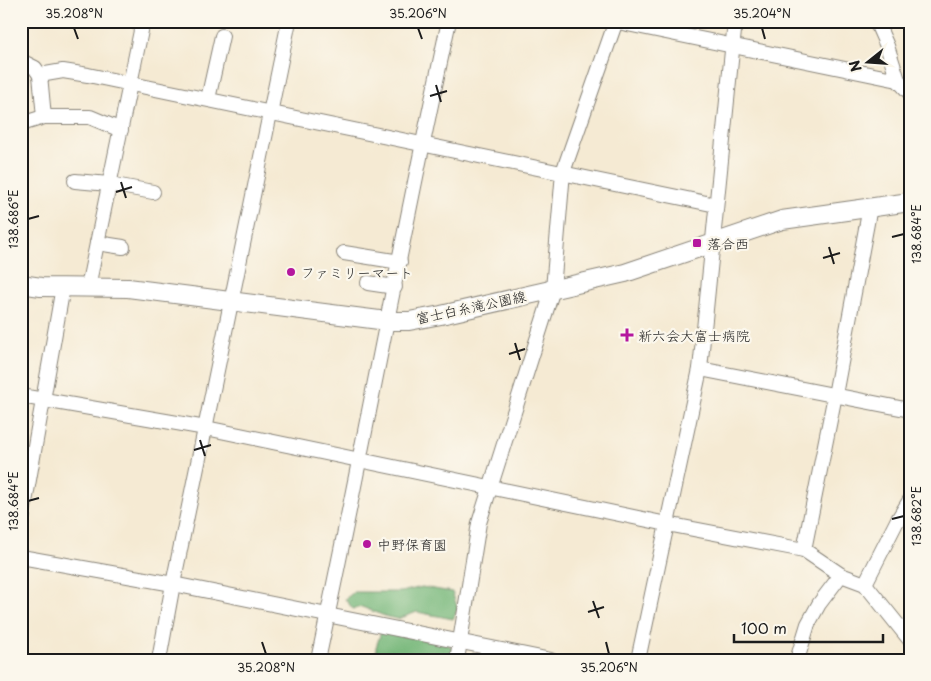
<svg xmlns="http://www.w3.org/2000/svg" width="931" height="681" font-family="'Playpen Sans','Klee One',sans-serif">
  <style>
    .forest { fill: #77b87a; stroke: #4a6a4b }
    .lines { fill: none; stroke-linecap: round; stroke-linejoin: round }
    .minor-casing { stroke: #888378; stroke-width: 16 }
    .major-casing { stroke: #888378; stroke-width: 20 }
    .minor { stroke: #fff; stroke-width: 14 }
    .major { stroke: #fff; stroke-width: 18 }
    .ticks { fill: none; stroke: #1c1c1c; stroke-width: 2 }
    .poi-dot { fill: #b5179e; stroke: #fbf7ec; stroke-width: 2 }
    .labels { text-anchor: middle; dominant-baseline: central; stroke-width: 4.5; stroke-linejoin: round; paint-order: stroke }
    .poi-label { font-size: 14px; fill: #1c1c1c; stroke: #fbf7ec; text-anchor: start }
    .street-label { font-size: 14px; fill: #1c1c1c; stroke: #fbf7ec }
    .neatline { fill: none; stroke: #1c1c1c; stroke-width: 2 }
    .ticks-label { font-size: 12px; text-anchor: middle; fill: #1c1c1c }
  </style>
  <rect width="100%" height="100%" fill="#fbf7ec"/>
  <filter id="ink" filterUnits="userSpaceOnUse"><feTurbulence type="fractalNoise" baseFrequency=".02" numOctaves="2"/><feDisplacementMap in="SourceGraphic" scale="10" xChannelSelector="R" yChannelSelector="G"/><feConvolveMatrix kernelMatrix="1 2 1 2 8 2 1 2 1" color-interpolation-filters="sRGB"/></filter>
  <filter id="wash" filterUnits="userSpaceOnUse"><feTurbulence type="fractalNoise" baseFrequency=".0096" numOctaves="4" result="noise"/><feDisplacementMap in="SourceGraphic" scale="20" xChannelSelector="R" yChannelSelector="G"/><feGaussianBlur stdDeviation="1.12" result="paint"/><feColorMatrix in="noise" values="0 0 0 0 0 0 0 0 0 0 0 0 0 0 0 0 0 1.4 0 .05"/><feComposite in="paint" operator="in"/></filter>
  <g filter="url(#wash)">
    <rect width="100%" height="100%" fill="#f5ead3"/>
    <g class="forest">
      <path d="M422 587 452 592 458 609 453 619 417 612 398 619 387 617 362 607 353 609 345 599 354 592H401Z"/>
      <path d="M381 632 447 644 453 648 451 660H376V647Z"/>
    </g>
  </g>
  <g filter="url(#ink)">
    <g class="lines">
      <g class="minor-casing">
        <g id="minor">
          <path d="M613 21 898 80"/>
          <path d="M876 21 887 46 898 80 910 93"/>
          <path d="M21 61 35 68 40 75 63 71 88 75 716 205"/>
          <path d="M40 75 44 117"/>
          <path d="M208 99 222 36"/>
          <path d="M21 124 44 117H90L121 130"/>
          <path d="M75 181 109 184 153 192"/>
          <path d="M97 243 123 247"/>
          <path d="M344 253 400 262"/>
          <path d="M368 283 395 287"/>
          <path d="M88 287 143 21"/>
          <path d="M700 369 910 410"/>
          <path d="M21 396 206 428 667 524 804 550 841 575 865 584 910 640"/>
          <path d="M21 525 63 287"/>
          <path d="M804 550 835 395 870 207"/>
          <path d="M21 557 173 584 551 660"/>
          <path d="M865 584 897 521 910 500"/>
          <path d="M159 660 173 584 289 21"/>
          <path d="M318 660C364 447 402 233 449 21"/>
          <path d="M457 660 479 523 553 289 563 172 616 21"/>
          <path d="M638 660 700 369 735 21"/>
          <path d="M797 660 808 624 819 604 841 575"/>
        </g>
      </g>
      <g class="major-casing">
        <path id="major" d="M21 284 41 287 128 288 387 321H409L441 315 625 273 782 220 910 202"/>
      </g>
      <use href="#minor" class="minor"/>
      <use href="#major" class="major"/>
    </g>
  </g>
  <path class="ticks" d="M74 28 78 39M418 28 422 39M762 28 765 39M436 85 441 102M430 96 447 91M121 182 126 198M116 192 132 187M28 219 39 216M892 237 904 234M829 247 834 264M823 258 840 253M515 343 520 360M509 354 525 349M200 440 205 456M194 450 211 445M28 501 39 498M892 519 904 516M593 601 599 618M588 612 604 607M262 642 266 654M606 642 609 654"/>
  <g class="poi-dot">
    <rect x="692" y="238" width="10" height="10" rx="2.5"/>
    <circle cx="291" cy="272" r="5"/>
    <path d="M624.5 327.5h5v5h5v5h-5v5h-5v-5h-5v-5h5z"/>
    <circle cx="367" cy="544" r="5"/>
  </g>
  <g class="labels">
    <g class="poi-label">
      <text x="707" y="243">落合西</text>
      <text x="301" y="272">ファミリーマート</text>
      <text x="638" y="335">新六会大富士病院</text>
      <text x="377" y="544">中野保育園</text>
    </g>
    <g class="street-label">
      <text transform="translate(471 307) rotate(-12)">富士白糸滝公園線</text>
    </g>
  </g>
  <rect width="931" height="681" fill="none" stroke="#fbf7ec" stroke-width="55"/>
  <g transform="translate(868 62) rotate(253)" stroke="#fbf7ec" stroke-width="4" paint-order="stroke">
  <path d="M0-4L9 19L0 12L-9 19Z" fill="#1c1c1c"/>
  <text y="-8" font-size="14" font-weight="bold" text-anchor="middle" fill="#1c1c1c">N</text>
  </g>
  <path d="M734 634v8h149v-8" fill="none" stroke="#1c1c1c" stroke-width="2.5"/>
  <text x="741" y="634" font-size="15" fill="#1c1c1c" stroke="#fbf7ec" stroke-width="4" paint-order="stroke">100 m</text>
  <rect x="28" y="28" width="876" height="626" class="neatline"/>
  <g class="ticks-label">
    <text x="74" y="18">35.208°N</text>
    <text x="418" y="18">35.206°N</text>
    <text x="762" y="18">35.204°N</text>
    <text transform="translate(14 219) rotate(-90)" y="4">138.686°E</text>
    <text transform="translate(917 234) rotate(-90)" y="4">138.684°E</text>
    <text transform="translate(14 501) rotate(-90)" y="4">138.684°E</text>
    <text transform="translate(917 516) rotate(-90)" y="4">138.682°E</text>
    <text x="266" y="672">35.208°N</text>
    <text x="609" y="672">35.206°N</text>
  </g>
</svg>
